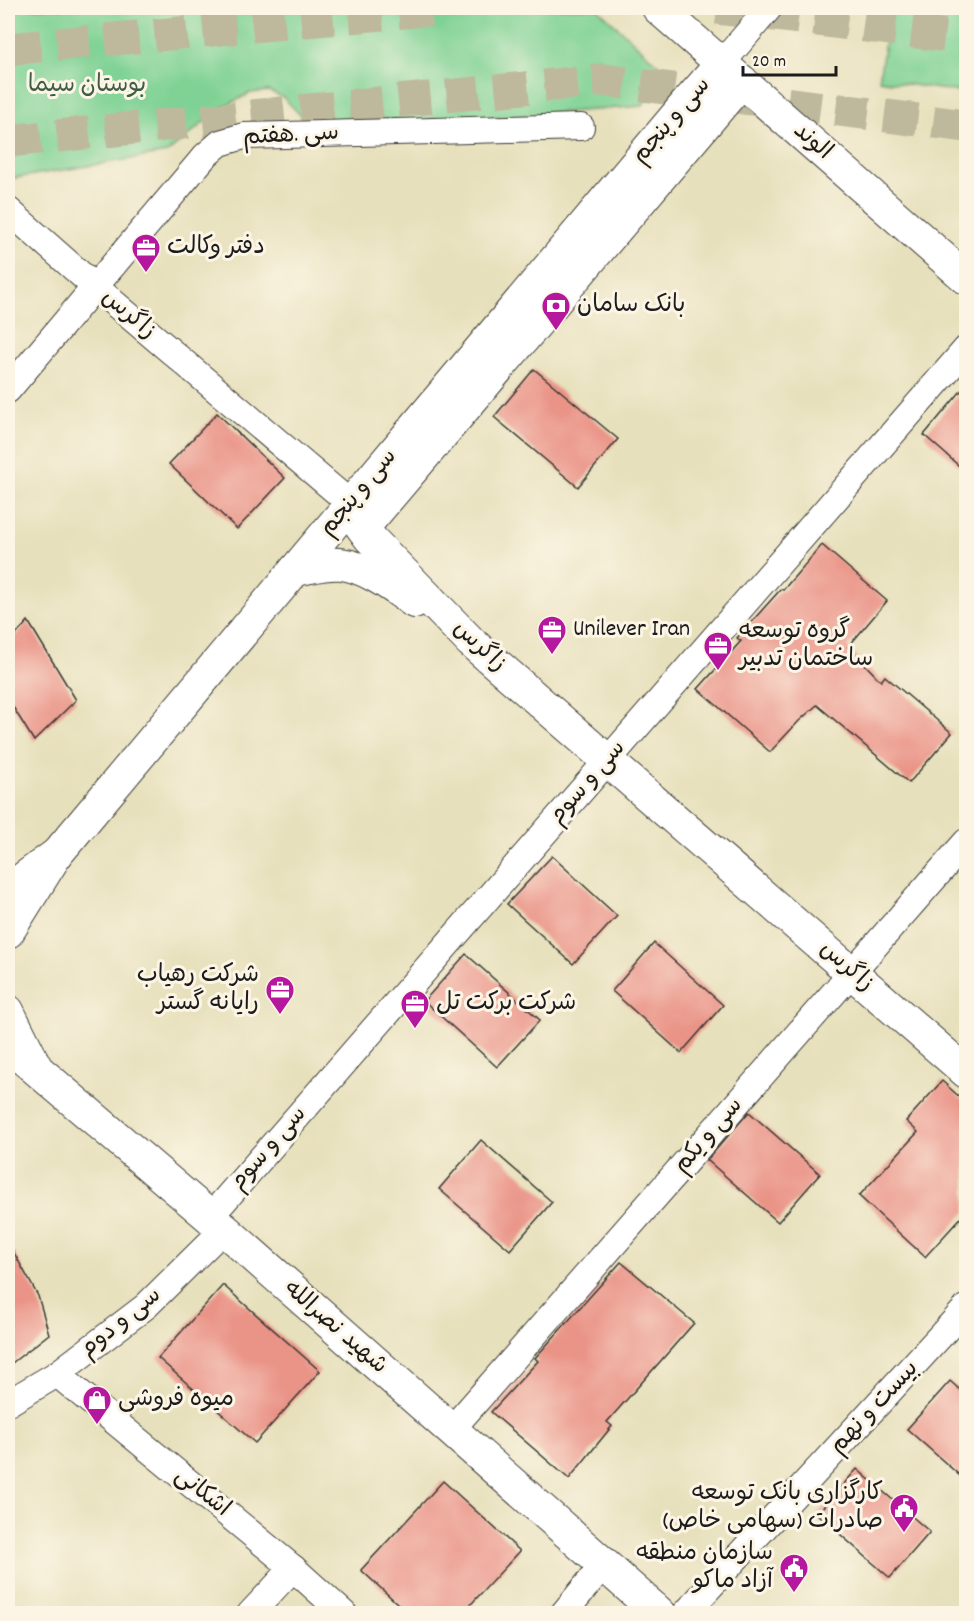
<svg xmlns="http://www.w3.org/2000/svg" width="974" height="1621" font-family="Dekko,'Playpen Sans Arabic',sans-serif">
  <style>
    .green { fill: #7fd294; stroke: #4e7758; stroke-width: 1.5 }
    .building { fill: #ea9488 }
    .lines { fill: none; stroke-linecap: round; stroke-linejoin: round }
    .trunk-tunnel { stroke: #beb99c; stroke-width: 33; stroke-dasharray: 33 16; stroke-linecap: butt }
    .minor-casing { stroke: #3a3934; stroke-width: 28 }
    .tertiary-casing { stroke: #3a3934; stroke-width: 34 }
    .secondary-casing { stroke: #3a3934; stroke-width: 35 }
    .minor { stroke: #fff; stroke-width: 26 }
    .tertiary { stroke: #fff; stroke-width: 32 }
    .secondary { stroke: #fff; stroke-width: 33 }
    .labels { text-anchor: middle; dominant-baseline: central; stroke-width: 6; stroke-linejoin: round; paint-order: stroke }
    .park-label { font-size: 24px; fill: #3f5c46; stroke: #fcf5e5 }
    .street-label { font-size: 24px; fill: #1c1c1c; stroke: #fcf5e5 }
    .poi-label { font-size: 24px; fill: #1c1c1c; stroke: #fcf5e5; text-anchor: start }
  </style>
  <rect width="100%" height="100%" fill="#fcf5e5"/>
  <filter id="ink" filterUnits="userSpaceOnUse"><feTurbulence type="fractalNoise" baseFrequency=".0167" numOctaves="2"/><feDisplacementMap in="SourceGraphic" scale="12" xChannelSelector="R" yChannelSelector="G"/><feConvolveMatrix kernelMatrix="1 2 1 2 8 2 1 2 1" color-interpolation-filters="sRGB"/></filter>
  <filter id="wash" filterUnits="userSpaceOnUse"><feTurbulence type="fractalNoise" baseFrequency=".008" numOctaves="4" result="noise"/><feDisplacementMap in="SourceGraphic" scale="24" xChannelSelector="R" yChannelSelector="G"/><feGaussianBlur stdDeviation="1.35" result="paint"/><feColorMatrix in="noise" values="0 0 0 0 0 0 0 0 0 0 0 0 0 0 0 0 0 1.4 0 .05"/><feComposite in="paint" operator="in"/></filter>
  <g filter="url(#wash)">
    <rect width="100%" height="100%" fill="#e7e0bc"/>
    <g class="green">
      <path d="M8 8H597L666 72 642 106 492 118 306 121 284 98 269 91 250 93 220 109 167 153 8 179Z"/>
      <path d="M890 8H966V93L879 80Z"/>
    </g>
    <g id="blocks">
      <g class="building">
        <path d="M534 369 618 439 578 487 494 417Z"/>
        <path d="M966 385V472L924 435Z"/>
        <path d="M217 413 285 478 237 529 169 464Z"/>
        <path d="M822 545 887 601 848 647 881 681 885 676 952 733 909 783 817 705 799 721 770 752 698 689 741 641 737 638 781 589 783 590Z"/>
        <path d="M28 621 76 700 34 741 8 699V644Z"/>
        <path d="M552 856 617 916 573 964 507 904Z"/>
        <path d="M654 943 723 1005 681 1053 612 991Z"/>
        <path d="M466 954 540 1020 497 1067 424 1001Z"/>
        <path d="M942 1081 966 1103V1212L925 1257 859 1196 918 1132 906 1121Z"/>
        <path d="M749 1112 820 1174 778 1222 707 1160Z"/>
        <path d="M481 1140 552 1202 510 1250 439 1189Z"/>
        <path d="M8 1242 38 1296 49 1334 8 1366Z"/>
        <path d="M621 1262 694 1323 607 1422 612 1426 569 1479 491 1412 538 1361 535 1358Z"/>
        <path d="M223 1285 320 1371 255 1443 158 1358Z"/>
        <path d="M950 1381 966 1395V1481L907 1429Z"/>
        <path d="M857 1469 930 1532 890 1578 817 1514Z"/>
        <path d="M443 1481 520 1551 462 1614H409L361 1570Z"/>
      </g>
    </g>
  </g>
  <g filter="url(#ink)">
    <use href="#blocks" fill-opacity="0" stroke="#3a3934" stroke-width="1.5"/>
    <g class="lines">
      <g class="trunk-tunnel">
        <path d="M717 8 966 38"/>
        <path d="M8 49 446 8"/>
        <path d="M8 141 602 80 966 126"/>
      </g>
      <g class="minor-casing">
        <g id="minor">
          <path d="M722 63 769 8"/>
          <path d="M8 210 94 286 351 504"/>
          <path d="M8 390 205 156 220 143 244 136 581 127"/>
          <path d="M210 1217 966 349"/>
          <path d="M57 1374 293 1568 344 1614"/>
          <path d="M8 1403 57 1374 146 1306 224 1229"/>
          <path d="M451 1430 966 842"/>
          <path d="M250 1614 293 1568"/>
          <path d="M563 1614 604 1564"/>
          <path d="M685 1614 966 1308"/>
        </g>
      </g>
      <g class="tertiary-casing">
        <g id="tertiary">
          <path d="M658 8 966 278"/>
          <path d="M351 504 358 522 369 537 471 642 966 1072"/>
          <path d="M363 528 742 81"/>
          <path d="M295 570C309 568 326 562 341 564 367 567 393 587 414 602"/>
          <path d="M8 932 56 855 685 105 722 63"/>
          <path d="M8 1011 36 1067"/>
        </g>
      </g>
      <g class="secondary-casing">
        <g id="secondary">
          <path d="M8 888 15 885 56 855"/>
          <path d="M8 1045 210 1217 660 1614"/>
        </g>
      </g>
      <use href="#minor" class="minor"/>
      <use href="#tertiary" class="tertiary"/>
      <use href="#secondary" class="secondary"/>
    </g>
  </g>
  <defs>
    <g id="office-pin" transform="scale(1.5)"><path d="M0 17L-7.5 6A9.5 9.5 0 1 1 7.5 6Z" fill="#b5179e" stroke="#fcf5e5"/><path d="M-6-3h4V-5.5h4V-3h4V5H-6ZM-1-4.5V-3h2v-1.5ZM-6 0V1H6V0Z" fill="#fff"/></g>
    <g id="bank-pin" transform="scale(1.5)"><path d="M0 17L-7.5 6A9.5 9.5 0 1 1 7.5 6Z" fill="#b5179e" stroke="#fcf5e5"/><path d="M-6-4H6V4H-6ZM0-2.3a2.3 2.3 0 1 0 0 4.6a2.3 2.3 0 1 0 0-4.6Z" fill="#fff"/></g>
    <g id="shop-pin" transform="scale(1.5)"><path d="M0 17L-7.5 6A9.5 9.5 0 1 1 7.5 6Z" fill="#b5179e" stroke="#fcf5e5"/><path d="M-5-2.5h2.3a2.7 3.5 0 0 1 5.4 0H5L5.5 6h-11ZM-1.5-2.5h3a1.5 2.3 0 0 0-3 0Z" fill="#fff"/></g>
    <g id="civic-pin" transform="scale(1.5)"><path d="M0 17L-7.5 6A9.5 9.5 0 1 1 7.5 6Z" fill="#b5179e" stroke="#fcf5e5"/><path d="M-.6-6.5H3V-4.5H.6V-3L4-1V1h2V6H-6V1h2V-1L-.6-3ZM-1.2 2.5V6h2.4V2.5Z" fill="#fff"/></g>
  </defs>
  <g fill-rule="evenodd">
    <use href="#office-pin" x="146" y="248"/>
    <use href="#bank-pin" x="556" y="306"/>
    <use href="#office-pin" x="552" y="630"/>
    <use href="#office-pin" x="718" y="646"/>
    <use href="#office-pin" x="280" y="990"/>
    <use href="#office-pin" x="415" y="1004"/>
    <use href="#shop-pin" x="97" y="1400"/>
    <use href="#civic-pin" x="904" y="1508"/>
    <use href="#civic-pin" x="794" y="1568"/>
  </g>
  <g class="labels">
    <g class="park-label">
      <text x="87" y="86">بوستان سیما</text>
    </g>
    <g class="street-label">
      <text transform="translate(672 121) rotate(-49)">سی و پنجم</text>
      <text transform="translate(291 136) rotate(-3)">سی .هفتم</text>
      <text transform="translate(812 142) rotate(41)">الوند</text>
      <text transform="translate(128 315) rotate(40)">زاگرس</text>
      <text transform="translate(359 493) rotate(-50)">سی و پنجم</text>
      <text transform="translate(479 647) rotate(43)">زاگرس</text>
      <text transform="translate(588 783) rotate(-49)">سی و سوم</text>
      <text transform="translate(846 967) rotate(41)">زاگرس</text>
      <text transform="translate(709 1136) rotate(-49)">سی و یکم</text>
      <text transform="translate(269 1149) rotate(-49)">سی و سوم</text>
      <text transform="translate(121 1323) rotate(-39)">سی و دوم</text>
      <text transform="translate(335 1328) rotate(41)">شهید نصرالله</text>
      <text transform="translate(875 1408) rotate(-47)">بیست و نهم</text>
      <text transform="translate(202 1493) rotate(39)">اشکانی</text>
    </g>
    <g class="poi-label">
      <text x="167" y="248">دفتر وکالت</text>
      <text x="577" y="306">بانک سامان</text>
      <text x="573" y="630">Unilever Iran</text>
      <text x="739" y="632">گروه توسعه<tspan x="739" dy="28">ساختمان تدبیر</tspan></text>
      <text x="259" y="976" text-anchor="end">شرکت رهیاب<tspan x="259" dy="28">رایانه گستر</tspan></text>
      <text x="436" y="1004">شرکت برکت تل</text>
      <text x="118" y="1400">میوه فروشی</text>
      <text x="883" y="1494" text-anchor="end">کارگزاری بانک توسعه<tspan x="883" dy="28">صادرات (سهامی خاص)</tspan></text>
      <text x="773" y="1554" text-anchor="end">سازمان منطقه<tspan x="773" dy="28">آزاد ماکو</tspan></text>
    </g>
  </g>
  <rect width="974" height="1621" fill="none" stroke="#fcf5e5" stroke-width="30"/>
  <path d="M743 66v9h93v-9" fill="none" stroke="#1c1c1c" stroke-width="3"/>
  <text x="752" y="66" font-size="18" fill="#1c1c1c" stroke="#fcf5e5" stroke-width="4.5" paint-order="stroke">20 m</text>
</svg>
